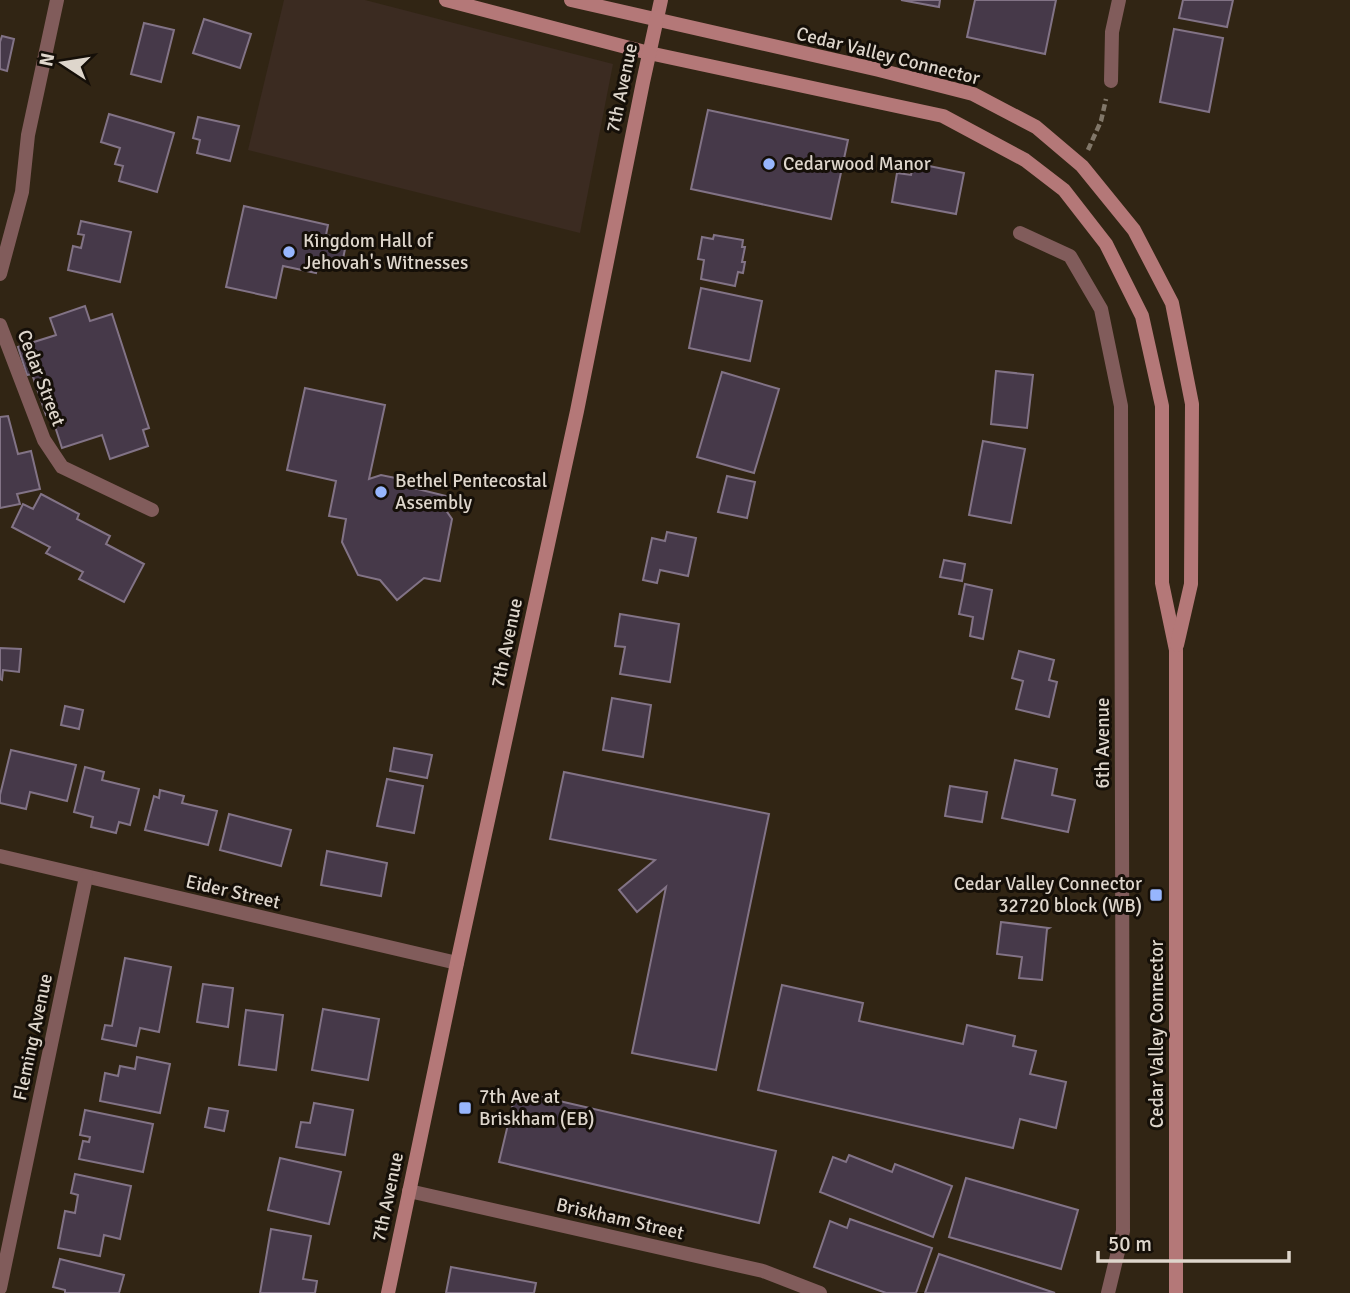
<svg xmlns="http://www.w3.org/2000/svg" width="1350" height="1293" font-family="Signika,sans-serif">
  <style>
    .industrial { fill: #3b2b21 }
    .building { fill: #463949; stroke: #827386; stroke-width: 2 }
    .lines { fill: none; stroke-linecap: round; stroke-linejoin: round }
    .path { stroke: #817769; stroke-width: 4.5; stroke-dasharray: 7 3.5; stroke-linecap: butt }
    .street { stroke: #815c5b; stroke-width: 14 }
    .secondary { stroke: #b47878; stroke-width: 14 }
    .poi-dot { fill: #97b6fd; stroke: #150f08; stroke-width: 2.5 }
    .labels { text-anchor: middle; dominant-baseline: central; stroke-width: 6; stroke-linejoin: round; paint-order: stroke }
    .street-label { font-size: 19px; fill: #ded6cc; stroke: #150f08 }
    .poi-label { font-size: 19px; fill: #ded6cc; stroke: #150f08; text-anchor: start }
  </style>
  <rect width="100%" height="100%" fill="#312514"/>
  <path class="industrial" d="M284 0H365L613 64 580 233 248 150Z"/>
  <g class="building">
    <path d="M901 0H940L939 7Z"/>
    <path d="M975 0H1056L1045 54 967 37Z"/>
    <path d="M1183 0H1233L1227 27 1179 18Z"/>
    <path d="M204 19 251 34 240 68 193 53Z"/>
    <path d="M144 23 174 30 161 82 131 74Z"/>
    <path d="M1174 29 1223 38 1209 112 1160 102Z"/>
    <path d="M2 36 14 39 7 71 0 69V42Z"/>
    <path d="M708 110 848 140 831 219 691 189Z"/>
    <path d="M109 114 174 133 157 192 119 181 123 166 115 164 120 148 101 142Z"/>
    <path d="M198 117 239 126 230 161 197 153 200 140 193 138Z"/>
    <path d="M914 163 964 173 956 214 892 202 897 173 911 175Z"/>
    <path d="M244 206 328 225 326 235 347 239 341 269 318 264 316 273 283 266 276 298 226 287Z"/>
    <path d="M81 221 131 232 120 282 68 270 73 246 81 248 84 235 78 234Z"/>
    <path d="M714 235 743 240 742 247H745L742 262H745L743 273 738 272 735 286 701 279 704 260 698 259 702 237 713 239Z"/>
    <path d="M701 288 762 301 750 361 689 348Z"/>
    <path d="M85 306 90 321 112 314 149 428 143 430 148 446 110 459 102 435 62 448 51 414 46 415 32 374 27 375 18 347 56 335 50 318Z"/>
    <path d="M996 371 1033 375 1027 428 991 424Z"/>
    <path d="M722 372 779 389 754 473 697 457Z"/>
    <path d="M305 388 385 405 369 479 381 475 405 480 409 487 446 496 443 506 452 519 440 581 424 578 397 600 380 580 358 575 342 542 346 519 329 516 336 481 287 470Z"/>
    <path d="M8 416 18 454 31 451 40 489 17 494 20 504 0 508V417Z"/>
    <path d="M983 441 1025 449 1011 523 969 515Z"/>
    <path d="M727 476 755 482 747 518 718 512Z"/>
    <path d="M41 494 79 514 77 519 110 536 106 544 144 564 124 602 79 579 83 572 46 553 50 547 12 527 23 504 33 509Z"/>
    <path d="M667 532 696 538 688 576 660 570 657 583 643 580 652 538 665 541Z"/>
    <path d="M944 560 965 564 962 581 940 577Z"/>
    <path d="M965 584 992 590 983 639 970 636 973 617 959 614Z"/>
    <path d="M620 614 679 624 670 682 620 674 625 647 615 646Z"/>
    <path d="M0 648 21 649 19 672 3 670 2 680 0 679Z"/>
    <path d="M1019 651 1054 660 1049 680 1057 682 1049 717 1016 709 1023 681 1012 678Z"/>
    <path d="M612 698 651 705 643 757 603 750Z"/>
    <path d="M65 706 83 710 79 729 61 725Z"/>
    <path d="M394 748 432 755 427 778 390 771Z"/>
    <path d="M11 750 76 765 67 801 30 792 26 809 0 803V795Z"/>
    <path d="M1015 760 1057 769 1052 795 1075 800 1068 832 1002 818Z"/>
    <path d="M85 767 104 772 102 780 139 789 130 825 119 822 116 833 91 827 93 817 74 812Z"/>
    <path d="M564 772 769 814 716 1070 632 1053 666 887 637 912 619 890 655 860 550 839Z"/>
    <path d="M387 779 423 786 414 833 377 826Z"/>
    <path d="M950 786 987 792 982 822 945 816Z"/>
    <path d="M160 790 184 796 182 803 217 811 208 845 145 830 154 796 159 798Z"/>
    <path d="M229 814 291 830 281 866 220 850Z"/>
    <path d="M327 851 387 863 381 896 321 885Z"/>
    <path d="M1001 922 1049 928 1047 929 1042 980 1019 978 1022 957 997 954Z"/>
    <path d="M125 958 171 967 159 1032 140 1028 136 1046 102 1039 105 1025 112 1026Z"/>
    <path d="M203 984 233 988 228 1027 197 1022Z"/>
    <path d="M782 985 863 1003 859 1021 963 1044 967 1025 1015 1036 1013 1046 1036 1051 1030 1074 1066 1082 1056 1128 1020 1119 1013 1148 758 1090Z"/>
    <path d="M323 1009 379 1019 368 1080 312 1070Z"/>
    <path d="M246 1010 283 1015 276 1070 239 1065Z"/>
    <path d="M137 1057 170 1064 160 1113 100 1101 105 1073 118 1076 120 1066 135 1069Z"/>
    <path d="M516 1091 776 1151 759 1223 499 1162Z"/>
    <path d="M314 1103 353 1110 345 1155 296 1147 301 1122 310 1123Z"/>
    <path d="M209 1108 228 1111 224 1131 205 1127Z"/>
    <path d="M85 1110 153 1124 143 1172 79 1159 83 1141 89 1142 90 1137 80 1135Z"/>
    <path d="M849 1155 892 1172 895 1164 952 1186 933 1237 820 1192 833 1157 846 1162Z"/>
    <path d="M280 1158 341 1172 329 1224 268 1210Z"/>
    <path d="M75 1174 131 1186 120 1239 104 1235 100 1256 58 1248 65 1211 75 1213 78 1195 71 1193Z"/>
    <path d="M966 1178 1078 1210 1061 1269 949 1237Z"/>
    <path d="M850 1219 932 1248 916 1293H886L814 1267 830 1221 847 1228Z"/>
    <path d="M271 1229 311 1236 303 1279 317 1281 315 1293H260Z"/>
    <path d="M939 1254 1055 1293H925Z"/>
    <path d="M60 1259 124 1275 119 1293H65V1290L53 1287Z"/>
    <path d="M451 1267 536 1283 534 1293H446Z"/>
  </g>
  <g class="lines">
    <path class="path" d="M1088 150 1101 121 1106 99"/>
    <g class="street">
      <path d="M1111 81 1112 32 1119 0"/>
      <path d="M1020 233 1070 256 1101 309 1121 406 1123 1231 1108 1293"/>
      <path d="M0 274 22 192 28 135 57 0"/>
      <path d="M0 325 44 440 62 467 152 510"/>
      <path d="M0 856 457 963"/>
      <path d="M409 1191 763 1271 820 1293"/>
      <path d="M0 1288 86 877"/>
    </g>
    <g class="secondary">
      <path d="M446 0 649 53 943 116 1025 160 1064 190 1106 244 1142 316 1162 406V583L1176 650V1293"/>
      <path d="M571 0 879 70 973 94 1036 127 1082 166 1134 230 1172 303 1192 404 1191 584 1177 645"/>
      <path d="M388 1293 457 963 577 411 643 82 661 0"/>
    </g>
  </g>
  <g class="poi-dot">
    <circle cx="769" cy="164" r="7"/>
    <circle cx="289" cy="252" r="7"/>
    <circle cx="381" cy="492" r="7"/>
    <rect x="1149" y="888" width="14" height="14" rx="3.5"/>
    <rect x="458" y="1101" width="14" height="14" rx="3.5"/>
  </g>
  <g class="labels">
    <g class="street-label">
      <text transform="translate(888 56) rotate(14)">Cedar Valley Connector</text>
      <text transform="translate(622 88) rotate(-78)">7th Avenue</text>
      <text transform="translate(41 378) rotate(69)">Cedar Street</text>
      <text transform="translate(507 643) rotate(-78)">7th Avenue</text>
      <text transform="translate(1103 743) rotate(-90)">6th Avenue</text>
      <text transform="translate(233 892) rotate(13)">Eider Street</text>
      <text transform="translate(1157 1034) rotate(-90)">Cedar Valley Connector</text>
      <text transform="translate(33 1037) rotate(-78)">Fleming Avenue</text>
      <text transform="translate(388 1197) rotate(-78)">7th Avenue</text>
      <text transform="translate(620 1219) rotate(13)">Briskham Street</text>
    </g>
    <g class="poi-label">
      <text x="783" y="164">Cedarwood Manor</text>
      <text x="303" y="241">Kingdom Hall of<tspan x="303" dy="22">Jehovah's Witnesses</tspan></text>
      <text x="395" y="481">Bethel Pentecostal<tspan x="395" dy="22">Assembly</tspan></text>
      <text x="1142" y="884" text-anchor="end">Cedar Valley Connector<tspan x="1142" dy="22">32720 block (WB)</tspan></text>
      <text x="479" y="1097">7th Ave at<tspan x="479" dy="22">Briskham (EB)</tspan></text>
    </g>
  </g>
  <g transform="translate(63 63) rotate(282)" stroke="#150f08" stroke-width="5" paint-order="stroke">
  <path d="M0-5L12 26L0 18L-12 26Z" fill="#ded6cc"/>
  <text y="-10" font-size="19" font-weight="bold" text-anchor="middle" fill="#ded6cc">N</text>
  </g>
  <path d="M1098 1251v10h191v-10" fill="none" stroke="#ded6cc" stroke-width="3.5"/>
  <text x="1108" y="1251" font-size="21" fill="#ded6cc" stroke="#150f08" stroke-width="5" paint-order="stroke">50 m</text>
</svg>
